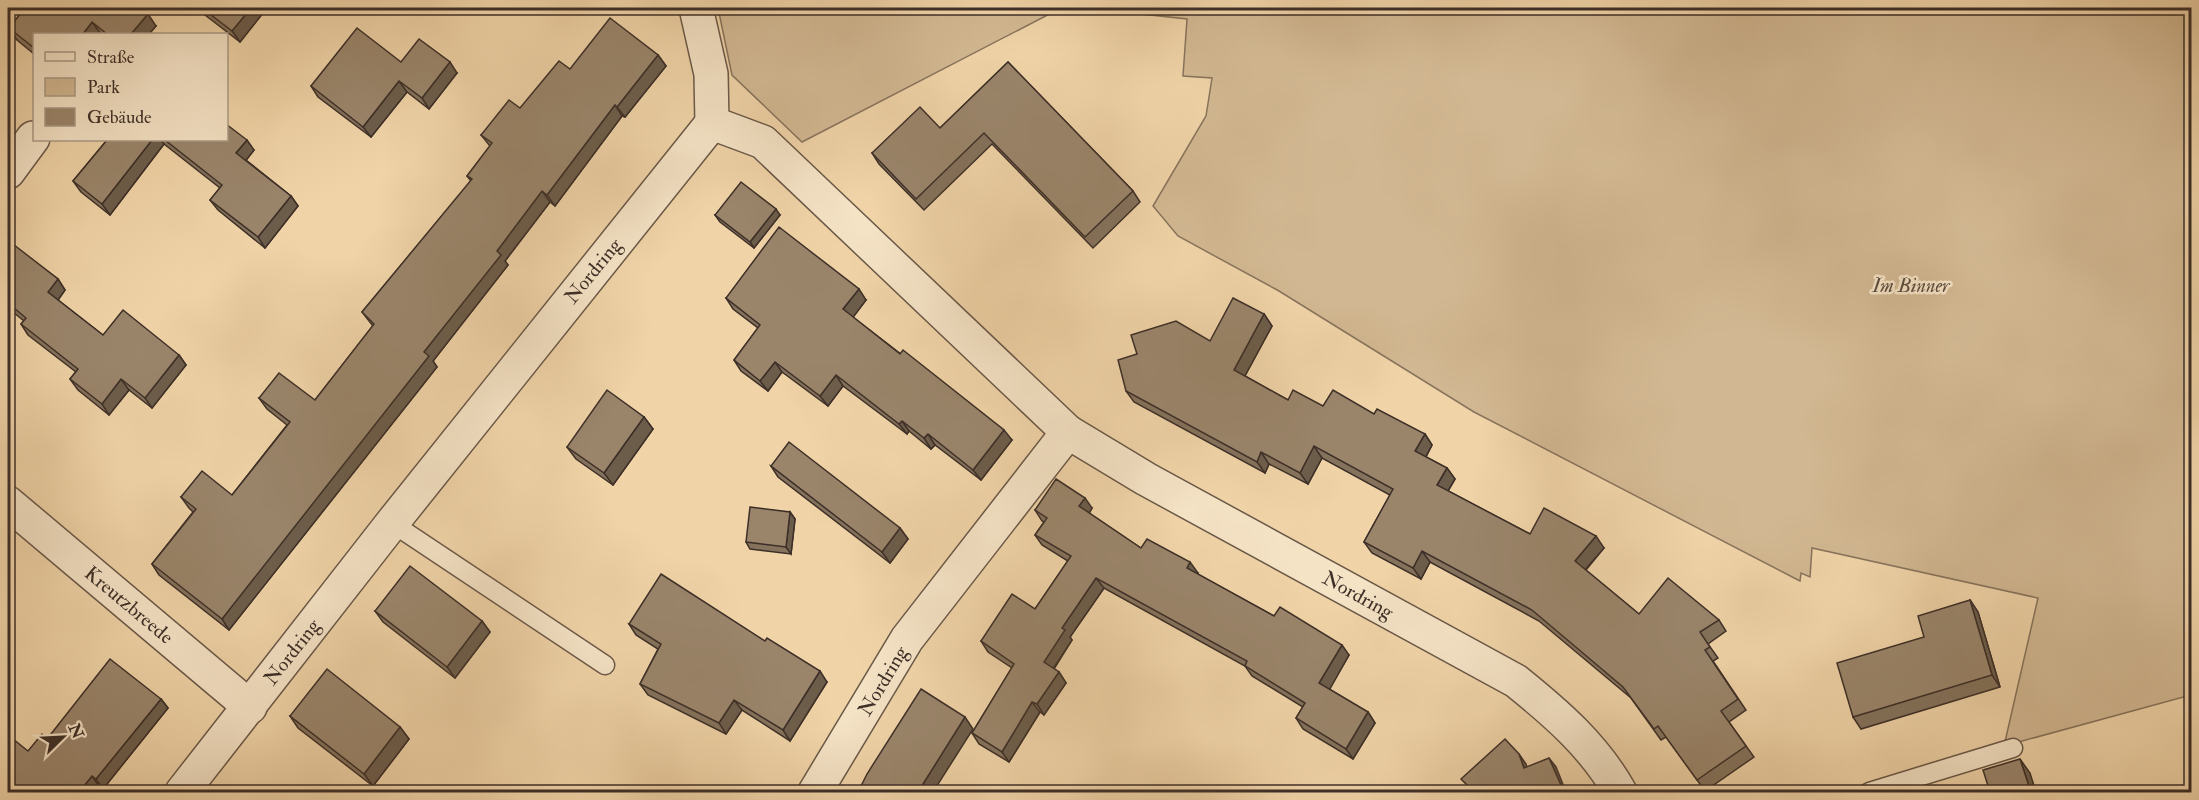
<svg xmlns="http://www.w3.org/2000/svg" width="2199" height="800" font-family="'IM FELL Double Pica',serif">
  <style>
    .green { fill: #d2b892; stroke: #88745d; stroke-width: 1.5 }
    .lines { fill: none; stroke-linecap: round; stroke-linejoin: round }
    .lane-casing { stroke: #6a5848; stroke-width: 21 }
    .street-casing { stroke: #6a5848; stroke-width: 36 }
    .lane { stroke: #f5e3c6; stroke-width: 18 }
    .street { stroke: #f5e3c6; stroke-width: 33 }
    .wall { fill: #84725c; stroke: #3d2f28; stroke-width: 1.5 }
    .shaded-wall { fill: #6c5d4b; stroke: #3d2f28; stroke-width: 1.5 }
    .building { fill: #9a856b; stroke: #3d2f28; stroke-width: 1.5 }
    .labels { text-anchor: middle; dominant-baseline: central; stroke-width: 5; stroke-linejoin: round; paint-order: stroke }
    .street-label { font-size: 20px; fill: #3d2f28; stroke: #f5e3c6 }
    .park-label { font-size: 20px; font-style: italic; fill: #5b4a3d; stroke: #f5e3c6 }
  </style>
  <rect width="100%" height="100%" fill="#f0d4a8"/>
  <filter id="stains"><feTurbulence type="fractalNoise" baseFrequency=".00333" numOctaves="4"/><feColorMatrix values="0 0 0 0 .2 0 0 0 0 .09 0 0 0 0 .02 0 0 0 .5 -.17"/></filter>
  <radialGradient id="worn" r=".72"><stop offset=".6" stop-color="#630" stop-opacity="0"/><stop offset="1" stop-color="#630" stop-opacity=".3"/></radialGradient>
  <g class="green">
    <path d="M718 8H1061L802 142 732 75Z"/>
    <path d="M1141 8H2191V695L2004 746 2038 598 1812 548 1810 577 1801 573 1800 581 1474 412 1279 291 1178 236 1153 206 1206 116 1212 78 1183 76 1187 19 1141 14Z"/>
  </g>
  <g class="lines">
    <g class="lane-casing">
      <g id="lane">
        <path d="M392 523 605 665"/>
        <path d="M1869 792 2013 748"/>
      </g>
    </g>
    <g class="street-casing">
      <g id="street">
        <path d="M696 8 711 74 712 123"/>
        <path d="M712 123 763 142 1068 432 1146 479 1516 681C1557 714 1594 746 1620 792"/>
        <path d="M8 172 33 138"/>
        <path d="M8 503 250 707"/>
        <path d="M182 792 392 523 712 123"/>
        <path d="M815 792 907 639 1068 432"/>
      </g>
    </g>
    <use href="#lane" class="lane"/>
    <use href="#street" class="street"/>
  </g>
  <g class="wall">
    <path d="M25 8 156 26 149 34H34V54L17 40 9 28Z"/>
    <path d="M196 8H267L240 42Z"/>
    <path d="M658 55 666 66 625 117 622 116 555 206 550 202 505 261 508 265 433 361 437 367 229 630 159 575 152 564 193 512 189 508 181 497 232 495 287 425 267 409 259 398 315 400 373 326 362 312 471 181 467 176 490 146 481 135 520 108 570 69Z"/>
    <path d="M401 62 457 73 429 109 407 92 371 137 318 97 311 86Z"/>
    <path d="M1008 62 1133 191 1140 202 1093 248 992 144 924 210 879 164 872 153 940 128Z"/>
    <path d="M107 140H226L254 150 246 160 291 196 298 206 265 248 218 210 210 200 220 188 164 144 110 215 81 192 73 181Z"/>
    <path d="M715 215H780L754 248 720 222Z"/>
    <path d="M8 243 58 279 65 290 58 300 103 335 179 355 186 365 152 408 129 390 109 415 78 390 70 379 76 372 28 335 21 324 24 321 8 308Z"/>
    <path d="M726 298 866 300 853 317 1012 440 981 480 935 445 931 449 909 431 907 434 843 386 828 406 782 372 768 391 741 371 734 360 758 328 733 309Z"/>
    <path d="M1264 314 1272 326 1245 376 1288 400 1323 406 1374 414 1425 434 1432 445 1426 457 1447 468 1455 479 1448 491 1530 534 1604 548 1586 570 1639 614 1719 620 1726 631 1708 644 1718 658 1713 661 1746 710 1729 722 1754 757 1705 791 1666 737 1661 740 1631 698 1539 621 1430 562 1421 579 1372 553 1364 542 1390 495 1322 458 1308 484 1269 464 1265 473 1134 402 1126 391 1210 341Z"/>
    <path d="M644 417 653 429 613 485 576 459 567 447Z"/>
    <path d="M771 466 900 528 908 539 890 563 778 477Z"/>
    <path d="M1092 508 1089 513 1141 548 1198 573 1197 574 1274 616 1349 655 1329 689 1368 712 1375 723 1353 759 1303 729 1296 718 1303 707 1252 676 1245 666 1104 588 1070 637 1072 640 1054 669 1059 672 1066 683 1044 715 1040 712 1009 762 979 744 972 733 1012 668 988 652 981 641 1035 609 1068 561 1042 545 1035 535 1044 522 1042 521 1035 510Z"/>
    <path d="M790 512 795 519 791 554 750 549 746 542Z"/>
    <path d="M1970 600 1978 612 2000 687 1861 729 1853 717 1924 637Z"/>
    <path d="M375 611 482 621 490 632 455 678 383 622Z"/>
    <path d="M629 624 827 682 790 741 742 710 726 734 648 695 640 684 658 649 636 635Z"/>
    <path d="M161 699 168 708 103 789 28 751 47 739Z"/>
    <path d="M290 716 400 727 409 739 373 786 298 728Z"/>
  </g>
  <g class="shaded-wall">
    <path d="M251 8H267L240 42 232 31Z"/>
    <path d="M148 14 156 26 149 34H131Z"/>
    <path d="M92 22 101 34H83Z"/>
    <path d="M658 55 666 66 625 117 617 107Z"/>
    <path d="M450 62 457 73 429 109 422 98Z"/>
    <path d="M399 81 407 92 371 137 363 127Z"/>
    <path d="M615 105 622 116 555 206 547 195Z"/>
    <path d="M152 140H161L164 144 110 215 102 204Z"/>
    <path d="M247 140 254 150 244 163 236 153Z"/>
    <path d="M542 191 550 202 505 261 508 265 433 361 437 367 229 630 222 619 424 352 497 251Z"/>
    <path d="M291 196 298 206 265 248 258 237Z"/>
    <path d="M776 209 780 215 754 248 750 242Z"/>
    <path d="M58 279 65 290 56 303 48 292Z"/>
    <path d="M859 289 866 300 851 320 843 309Z"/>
    <path d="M1264 314 1272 326 1242 381 1234 370Z"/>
    <path d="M179 355 186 365 152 408 145 398Z"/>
    <path d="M775 362 782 372 768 391 760 381Z"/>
    <path d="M836 375 843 386 828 406 820 396Z"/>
    <path d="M121 379 129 390 109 415 102 404Z"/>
    <path d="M644 417 653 429 613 485 604 473Z"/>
    <path d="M902 421 909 431 907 434 899 424Z"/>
    <path d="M1004 430 1012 440 981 480 973 470Z"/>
    <path d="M928 434 935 445 931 449 924 438Z"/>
    <path d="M1425 434 1432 445 1423 462 1415 451Z"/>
    <path d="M1314 446 1322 458 1308 484 1300 473Z"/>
    <path d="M1261 452 1269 464 1265 473 1257 462Z"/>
    <path d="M1447 468 1455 479 1445 496 1437 485Z"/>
    <path d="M1085 498 1092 508 1087 517 1079 506Z"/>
    <path d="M790 512 795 519 791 554 786 547Z"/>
    <path d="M900 528 908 539 890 563 882 552Z"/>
    <path d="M1596 536 1604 548 1583 572 1575 561Z"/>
    <path d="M1422 551 1430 562 1421 579 1413 568Z"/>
    <path d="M1190 562 1198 573 1194 579 1187 568Z"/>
    <path d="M1096 578 1104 588 1070 637 1072 640 1051 672 1044 662 1062 628Z"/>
    <path d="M1970 600 1978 612 2000 687 1992 675Z"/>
    <path d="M482 621 490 632 455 678 447 667Z"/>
    <path d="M1342 645 1349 655 1327 694 1319 683Z"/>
    <path d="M820 671 827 682 790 741 783 730Z"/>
    <path d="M1059 672 1066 683 1044 715 1037 704Z"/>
    <path d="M161 699 168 708 103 789 96 779Z"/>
    <path d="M734 700 742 710 726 734 719 723Z"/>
    <path d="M1032 702 1040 712 1009 762 1002 752Z"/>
    <path d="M1368 712 1375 723 1353 759 1346 749Z"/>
    <path d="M965 717 973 729 933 792H918Z"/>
    <path d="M400 727 409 739 373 786 364 774Z"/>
    <path d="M1519 754 1526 764 1531 778 1524 768Z"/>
    <path d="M1549 758 1556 767 1566 792H1564Z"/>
    <path d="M2020 759 2030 773 2036 792H2031Z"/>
    <path d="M92 776 99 786 94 792H79Z"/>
  </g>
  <g class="building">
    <path d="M25 8H142L148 14 131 34H107L92 22 83 34H34V48L9 28Z"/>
    <path d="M202 8H251L232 31Z"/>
    <path d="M610 18 658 55 617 107 615 105 547 195 542 191 497 251 501 255 424 352 429 356 222 619 152 564 196 509 181 497 202 471 232 495 290 422 259 398 279 373 315 400 374 324 362 312 472 179 467 176 492 143 481 135 509 100 520 108 559 61 570 69Z"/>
    <path d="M357 28 401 62 419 39 450 62 422 98 399 81 363 127 311 86Z"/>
    <path d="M1008 62 1133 191 1085 237 984 133 916 199 872 153 920 107 940 128Z"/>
    <path d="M226 124 247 140 236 153 291 196 258 237 210 200 222 185 165 140H226Z"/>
    <path d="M107 140H152L102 204 73 181Z"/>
    <path d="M741 182 776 209 750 242 715 215Z"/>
    <path d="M779 227 859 289 843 309 900 354 903 350 1004 430 973 470 928 434 924 438 902 421 899 424 836 375 820 396 775 362 760 381 734 360 760 325 726 298Z"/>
    <path d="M9 241 58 279 48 292 103 335 123 310 179 355 145 398 121 379 102 404 70 379 78 369 21 324 26 318 8 303V243Z"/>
    <path d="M1233 298 1264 314 1234 370 1288 400 1293 390 1323 406 1333 390 1374 414 1377 409 1425 434 1415 451 1447 468 1437 485 1530 534 1544 508 1596 536 1575 561 1639 614 1668 578 1719 620 1700 632 1710 647 1705 650 1738 699 1721 711 1746 746 1697 780 1658 726 1654 729 1623 687 1532 610 1422 551 1413 568 1364 542 1393 489 1314 446 1300 473 1261 452 1257 462 1126 391 1118 360 1137 354 1131 335 1176 321 1210 341Z"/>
    <path d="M607 390 644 417 604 473 567 447Z"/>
    <path d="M789 442 900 528 882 552 771 466Z"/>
    <path d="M1056 479 1085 498 1079 506 1141 548 1147 539 1190 562 1187 568 1274 616 1280 607 1342 645 1319 683 1368 712 1346 749 1296 718 1305 703 1245 666 1247 661 1096 578 1062 628 1065 630 1044 662 1059 672 1037 704 1032 702 1002 752 972 733 1014 664 981 641 1012 594 1035 609 1071 556 1035 535 1047 518 1035 510Z"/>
    <path d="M750 507 790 512 786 547 746 542Z"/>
    <path d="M410 566 482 621 447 667 375 611Z"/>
    <path d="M661 574 765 641 767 638 820 671 783 730 734 700 719 723 640 684 661 644 629 624Z"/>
    <path d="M1970 600 1992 675 1853 717 1837 663 1924 637 1918 616Z"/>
    <path d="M110 659 161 699 96 779 92 776 79 792H8V735L28 751 42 734 47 739Z"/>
    <path d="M327 669 400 727 364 774 290 716Z"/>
    <path d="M921 689 965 717 918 792H858L867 774Z"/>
    <path d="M1505 739 1519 754 1524 768 1549 758 1564 792H1474L1461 779Z"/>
    <path d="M2020 759 2031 792H1990L1983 770Z"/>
  </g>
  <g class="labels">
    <g class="street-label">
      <text transform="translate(593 271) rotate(-51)">Nordring</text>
      <text transform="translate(1358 595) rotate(29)">Nordring</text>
      <text transform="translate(129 605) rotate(40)">Kreutzbreede</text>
      <text transform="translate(292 652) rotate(-52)">Nordring</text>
      <text transform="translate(883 681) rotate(-59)">Nordring</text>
    </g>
    <g class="park-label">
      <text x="1911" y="285">Im Binner</text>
    </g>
  </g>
  <rect width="2199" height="800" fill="none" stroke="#f0d4a8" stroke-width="30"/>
  <rect x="9" y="9" width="2181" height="782" fill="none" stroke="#3d2f28" stroke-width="3"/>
  <rect x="15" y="15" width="2169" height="770" fill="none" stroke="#3d2f28" stroke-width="1.5"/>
  <rect x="33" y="33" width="195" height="108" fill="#f5e3c6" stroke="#ab9b87" stroke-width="1.5"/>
  <rect x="45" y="52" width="30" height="9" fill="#f5e3c6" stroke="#ab9b87" stroke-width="1.5"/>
  <text x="87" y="63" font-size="18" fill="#3d2f28">Straße</text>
  <rect x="45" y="78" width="30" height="18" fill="#d2b892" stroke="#ab9b87" stroke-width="1.5"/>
  <text x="87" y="93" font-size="18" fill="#3d2f28">Park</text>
  <rect x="45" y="108" width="30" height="18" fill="#9a856b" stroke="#ab9b87" stroke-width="1.5"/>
  <text x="87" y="123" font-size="18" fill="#3d2f28">Gebäude</text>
  <g transform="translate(63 737) rotate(66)" stroke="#f5e3c6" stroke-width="4.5" paint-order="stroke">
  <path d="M0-4.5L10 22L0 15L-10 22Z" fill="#3d2f28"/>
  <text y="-9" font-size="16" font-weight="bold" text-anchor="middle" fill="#3d2f28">N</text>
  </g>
  <rect width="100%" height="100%" filter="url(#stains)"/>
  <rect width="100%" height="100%" fill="url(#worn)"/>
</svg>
